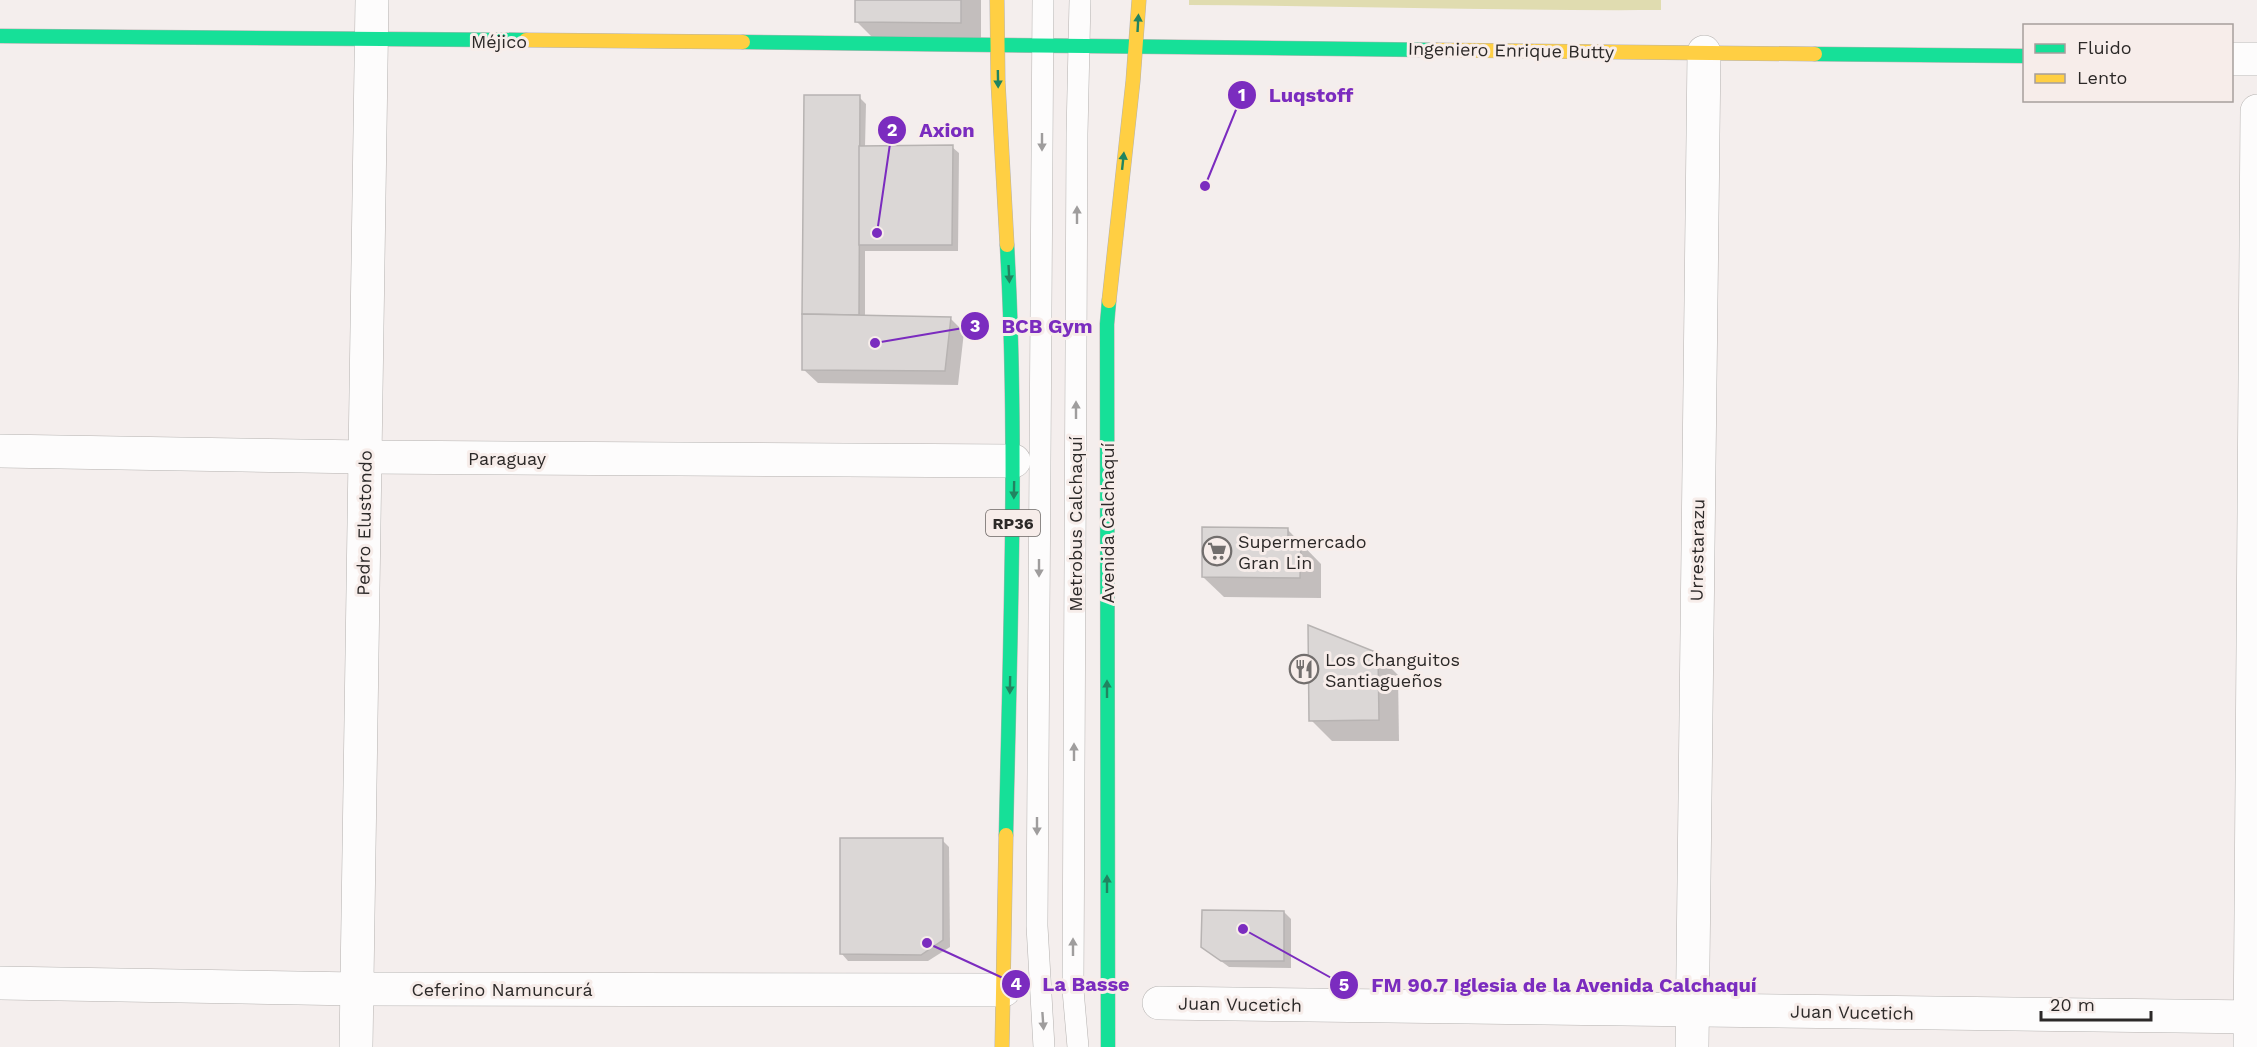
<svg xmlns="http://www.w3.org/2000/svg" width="2257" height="1047" font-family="'Work Sans',sans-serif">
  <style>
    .green { fill: #e0dcb0 }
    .shadow { fill: #0003 }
    .building { fill: #dbd7d6; stroke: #b7b3b2; stroke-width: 1.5 }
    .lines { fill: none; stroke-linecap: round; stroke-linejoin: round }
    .lane-casing { stroke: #b5b2b0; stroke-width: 22 }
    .street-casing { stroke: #b5b2b0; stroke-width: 34 }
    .fast-casing { stroke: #b5b2b0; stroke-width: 15 }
    .slow-casing { stroke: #b5b2b0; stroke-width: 15 }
    .lane { stroke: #fdfcfc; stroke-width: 21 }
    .street { stroke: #fdfcfc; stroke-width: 33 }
    .fast { stroke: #16e098; stroke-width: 14 }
    .slow { stroke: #ffcf43; stroke-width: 14 }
    .oneway { fill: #218460 }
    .oneway2 { fill: #9f9d9d }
    .labels { text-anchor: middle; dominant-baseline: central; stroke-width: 6; stroke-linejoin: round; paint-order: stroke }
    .shield { fill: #f7edea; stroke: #696462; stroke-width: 1.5 }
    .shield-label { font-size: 16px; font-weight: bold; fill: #2c2928 }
    .street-label { font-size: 18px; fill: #2c2928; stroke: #f7edea }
    .poi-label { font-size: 18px; fill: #2c2928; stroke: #f7edea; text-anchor: start }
    .leader { fill: none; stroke: #7b2cbf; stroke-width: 2 }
    .callout-dot { fill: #7b2cbf; stroke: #f7edea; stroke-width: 2 }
    .mark-label { font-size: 18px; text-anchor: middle; font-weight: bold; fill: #fff }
    .callout-label { font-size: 20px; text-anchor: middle; font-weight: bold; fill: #7b2cbf; stroke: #f7edea; stroke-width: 6; stroke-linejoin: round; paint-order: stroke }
  </style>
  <rect width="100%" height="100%" fill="#f4eeed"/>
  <path class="green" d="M1189 0H1661V10C1504 11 1346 6 1189 5Z"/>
  <g class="shadow">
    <path d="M857 0H981V43L877 42 857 22Z"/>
    <path d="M859 97 866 104 865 147H952L959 153 958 251H865V316L950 318 964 332 958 385 818 383 803 369V314Z"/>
    <path d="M1287 529 1321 564V598L1224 597 1203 577Z"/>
    <path d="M1377 654 1398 675 1399 741H1332L1311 720Z"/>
    <path d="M942 840 949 847 950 947 928 961H848L842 954Z"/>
    <path d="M1284 912 1291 919V968L1229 967 1210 953Z"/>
  </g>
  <g class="building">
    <path d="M855 0H961V23L855 22Z"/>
    <path d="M804 95H860L859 315 802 314Z"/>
    <path d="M953 145 952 245H859V146Z"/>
    <path d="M802 314 951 317 945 371 802 370Z"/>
    <path d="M1202 527 1288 528V542H1301L1300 578 1202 577Z"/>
    <path d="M1308 625 1378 653 1379 720 1309 721Z"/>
    <path d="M840 838H943V940L921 955 840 954Z"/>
    <path d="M1202 910 1284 911V961H1221L1201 947Z"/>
  </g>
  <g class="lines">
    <g class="lane-casing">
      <g id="lane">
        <path d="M1043 0 1037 926 1044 1047"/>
        <path d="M1078 1047 1073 990 1077 134 1080 0"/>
      </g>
    </g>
    <g class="street-casing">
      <g id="street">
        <path d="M2232 59H2257"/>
        <path d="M0 451 365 457 1014 461"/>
        <path d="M0 983 357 989 1004 990"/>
        <path d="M1159 1003 2257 1017"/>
        <path d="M356 1047 372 0"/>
        <path d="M1692 1047 1704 52"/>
        <path d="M2250 1047 2257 111"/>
      </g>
    </g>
    <g class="fast-casing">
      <g id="fast">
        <path d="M0 36 526 40"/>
        <path d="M743 42 1436 50"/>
        <path d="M1815 54 2024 56"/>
        <path d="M1006 835C1010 638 1018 442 1007 245"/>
        <path d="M1108 1047 1107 324 1109 301"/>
      </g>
    </g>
    <g class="slow-casing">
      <g id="slow">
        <path d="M997 0 998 82 1007 245"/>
        <path d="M526 40 743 42"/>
        <path d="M1436 50 1815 54"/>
        <path d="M1109 301 1133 81 1139 0"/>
        <path d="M1002 1047 1006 835"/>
      </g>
    </g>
    <use href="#lane" class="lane"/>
    <use href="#street" class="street"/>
    <use href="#fast" class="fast"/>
    <use href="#slow" class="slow"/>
  </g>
  <defs><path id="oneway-solid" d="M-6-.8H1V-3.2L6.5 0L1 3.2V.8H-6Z" transform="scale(1.5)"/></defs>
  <g class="oneway">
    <use href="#oneway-solid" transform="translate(1138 23) rotate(-87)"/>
    <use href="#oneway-solid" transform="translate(998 79) rotate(89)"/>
    <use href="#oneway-solid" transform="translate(1123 161) rotate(-84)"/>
    <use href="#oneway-solid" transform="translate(1009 274) rotate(87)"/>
    <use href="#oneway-solid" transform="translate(1014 490) rotate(91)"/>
    <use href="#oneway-solid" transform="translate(1010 685) rotate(91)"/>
    <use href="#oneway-solid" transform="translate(1107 689) rotate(-90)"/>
    <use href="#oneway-solid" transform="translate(1107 884) rotate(-90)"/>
  </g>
  <g class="oneway2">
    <use href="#oneway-solid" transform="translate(1042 142) rotate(90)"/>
    <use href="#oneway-solid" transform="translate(1077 215) rotate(-90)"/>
    <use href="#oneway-solid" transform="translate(1076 410) rotate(-90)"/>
    <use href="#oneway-solid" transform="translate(1039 568) rotate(90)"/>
    <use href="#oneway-solid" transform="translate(1074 752) rotate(-90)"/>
    <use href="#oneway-solid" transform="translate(1037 826) rotate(90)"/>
    <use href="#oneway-solid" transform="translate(1073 947) rotate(-90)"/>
    <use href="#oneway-solid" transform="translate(1043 1021) rotate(86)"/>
  </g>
  <defs>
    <g id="supermarket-ring" transform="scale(1.5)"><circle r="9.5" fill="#f7edea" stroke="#726e6d" stroke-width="1.5"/><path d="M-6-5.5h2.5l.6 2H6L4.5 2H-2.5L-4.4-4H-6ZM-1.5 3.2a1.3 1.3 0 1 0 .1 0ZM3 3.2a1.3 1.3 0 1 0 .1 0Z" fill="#726e6d"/></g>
    <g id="restaurant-ring" transform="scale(1.5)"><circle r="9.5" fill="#f7edea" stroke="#726e6d" stroke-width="1.5"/><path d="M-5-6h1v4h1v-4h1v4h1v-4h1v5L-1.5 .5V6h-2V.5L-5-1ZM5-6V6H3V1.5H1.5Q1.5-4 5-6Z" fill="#726e6d"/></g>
  </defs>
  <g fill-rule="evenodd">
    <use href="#supermarket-ring" x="1217" y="551"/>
    <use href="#restaurant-ring" x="1304" y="669"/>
  </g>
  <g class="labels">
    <rect class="shield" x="986" y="510" width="54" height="26" rx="4.5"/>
    <g class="shield-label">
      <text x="1013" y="523">RP36</text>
    </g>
    <g class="street-label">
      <text x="499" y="41">Méjico</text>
      <text transform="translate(1511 50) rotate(1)">Ingeniero Enrique Butty</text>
      <text x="507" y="458">Paraguay</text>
      <text transform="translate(364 523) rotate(-89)">Pedro Elustondo</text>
      <text transform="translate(1107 523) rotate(-90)">Avenida Calchaquí</text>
      <text transform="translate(1075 524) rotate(-90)">Metrobus Calchaquí</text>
      <text transform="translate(1697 550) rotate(-89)">Urrestarazu</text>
      <text x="502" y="989">Ceferino Namuncurá</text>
      <text transform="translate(1240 1004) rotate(1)">Juan Vucetich</text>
      <text transform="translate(1852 1012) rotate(1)">Juan Vucetich</text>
    </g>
    <g class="poi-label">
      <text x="1238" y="541">Supermercado<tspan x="1238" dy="21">Gran Lin</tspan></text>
      <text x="1325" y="659">Los Changuitos<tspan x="1325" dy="21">Santiagueños</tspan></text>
    </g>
  </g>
  <path class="leader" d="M1205 186L1242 95M877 233L892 130M875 343L975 326M927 943L1016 984M1243 929L1344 985"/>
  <g class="callout-dot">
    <circle cx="1205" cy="186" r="6"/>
    <circle cx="877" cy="233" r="6"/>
    <circle cx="875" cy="343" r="6"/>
    <circle cx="927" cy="943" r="6"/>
    <circle cx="1243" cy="929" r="6"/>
    <circle cx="1242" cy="95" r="15"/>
    <circle cx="892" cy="130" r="15"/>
    <circle cx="975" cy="326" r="15"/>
    <circle cx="1016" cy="984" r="15"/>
    <circle cx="1344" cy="985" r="15"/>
  </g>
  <g class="mark-label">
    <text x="1242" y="101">1</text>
    <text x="892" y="136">2</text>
    <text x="975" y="332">3</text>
    <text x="1016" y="990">4</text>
    <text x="1344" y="991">5</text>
  </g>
  <g class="callout-label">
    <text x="1311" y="102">Luqstoff</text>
    <text x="947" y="137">Axion</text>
    <text x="1047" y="333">BCB Gym</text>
    <text x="1086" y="991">La Basse</text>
    <text x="1564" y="992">FM 90.7 Iglesia de la Avenida Calchaquí</text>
  </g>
  <rect x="2023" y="24" width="210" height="78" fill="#f7edea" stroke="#a69f9c" stroke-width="1.5"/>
  <rect x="2035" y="44" width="30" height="9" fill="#16e098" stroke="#a69f9c" stroke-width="1.5"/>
  <text x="2077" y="54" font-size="18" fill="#2c2928">Fluido</text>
  <rect x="2035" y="74" width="30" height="9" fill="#ffcf43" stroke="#a69f9c" stroke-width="1.5"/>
  <text x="2077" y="84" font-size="18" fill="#2c2928">Lento</text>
  <path d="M2041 1011v9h110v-9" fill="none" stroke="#2c2928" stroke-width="3"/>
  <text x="2050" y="1011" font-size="18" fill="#2c2928" stroke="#f7edea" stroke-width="4.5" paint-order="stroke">20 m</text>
</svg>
